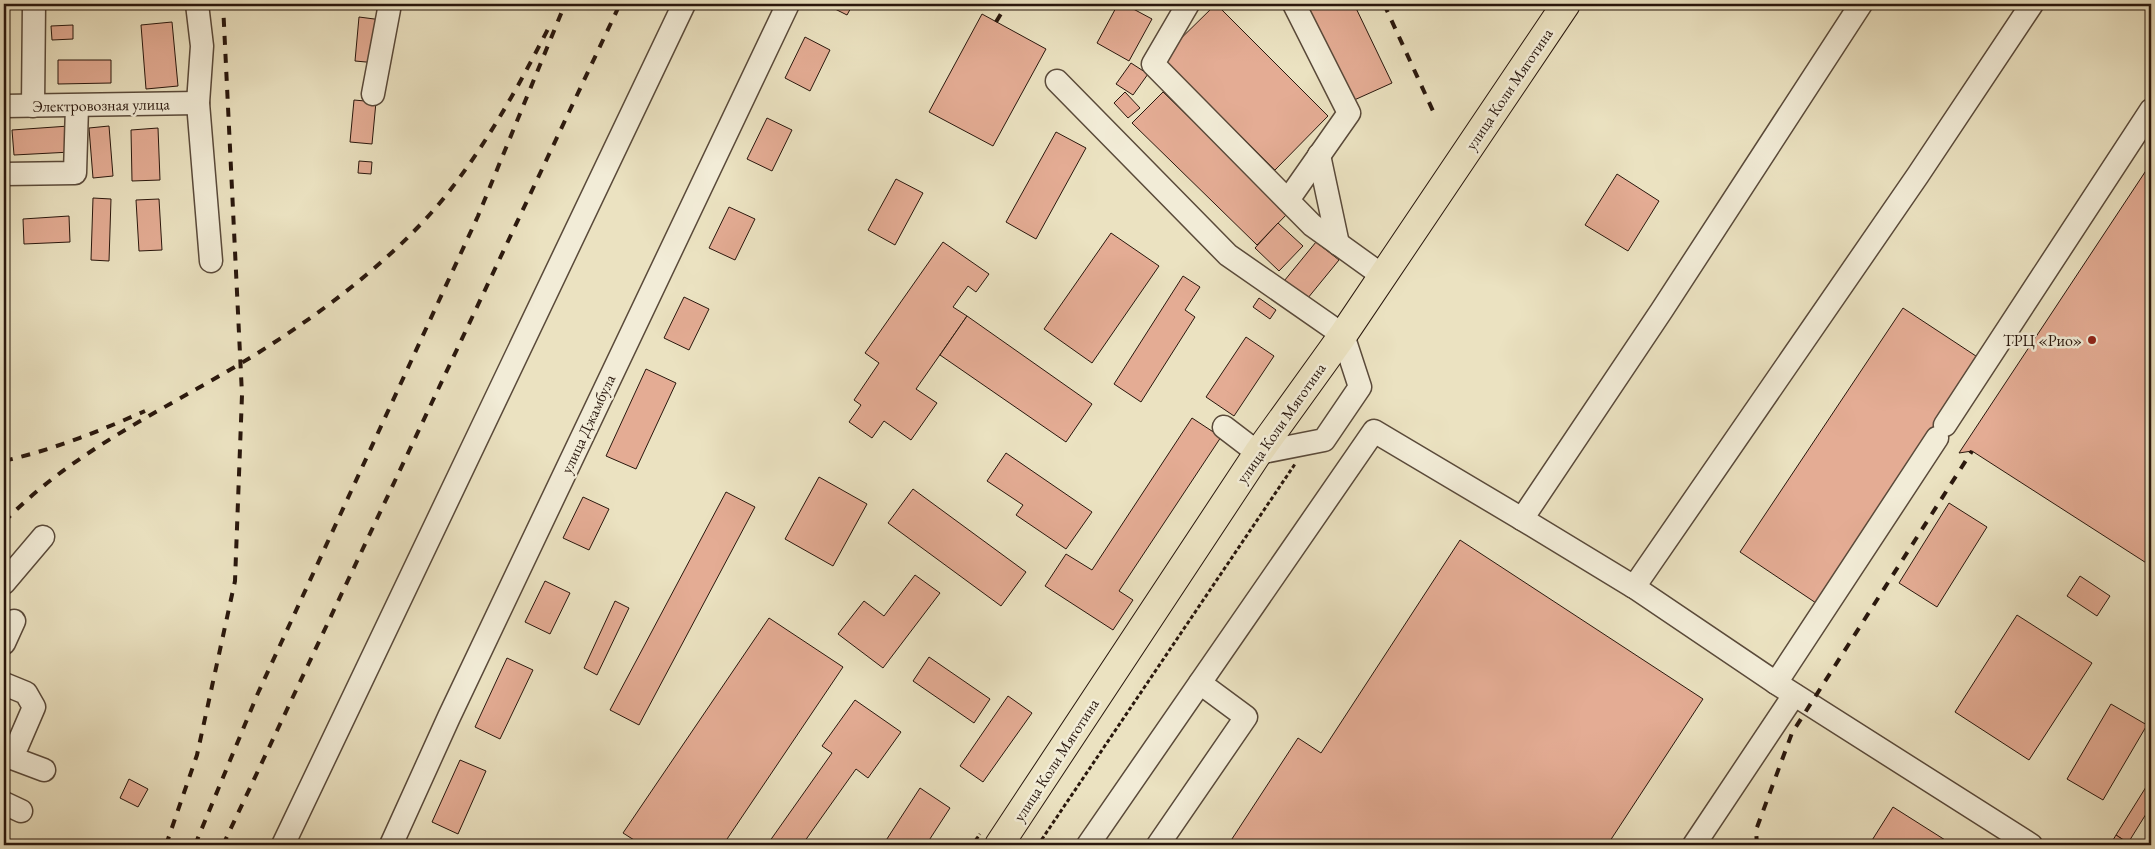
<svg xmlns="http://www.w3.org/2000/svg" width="2155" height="849" font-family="'EB Garamond',serif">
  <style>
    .building { fill: #e4ac94; stroke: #29170d }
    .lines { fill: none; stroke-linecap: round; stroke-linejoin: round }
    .minor-casing { stroke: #5a4a3a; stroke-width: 25 }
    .major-casing { stroke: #29170d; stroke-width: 30 }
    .path { stroke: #29170d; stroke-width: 3; stroke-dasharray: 4 2.5; stroke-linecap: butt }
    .minor { stroke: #f2ecd7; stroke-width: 22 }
    .major { stroke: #ebe2c1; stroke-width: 28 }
    .rail { stroke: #29170d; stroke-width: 4; stroke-dasharray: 9 9; stroke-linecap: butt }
    .poi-dot { fill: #8f2418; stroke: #f2ecd7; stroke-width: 2 }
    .labels { text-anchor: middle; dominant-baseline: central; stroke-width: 5; stroke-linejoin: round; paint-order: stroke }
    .street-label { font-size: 16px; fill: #29170d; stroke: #f2ecd7 }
    .poi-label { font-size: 16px; fill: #29170d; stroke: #f2ecd7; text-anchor: end }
  </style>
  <rect width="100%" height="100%" fill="#ebe2c1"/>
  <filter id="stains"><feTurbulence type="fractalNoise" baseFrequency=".004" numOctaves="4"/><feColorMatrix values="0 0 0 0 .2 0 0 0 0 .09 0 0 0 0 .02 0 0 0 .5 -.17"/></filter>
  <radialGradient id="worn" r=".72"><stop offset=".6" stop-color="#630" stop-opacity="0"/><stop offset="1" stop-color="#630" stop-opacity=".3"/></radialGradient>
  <g class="building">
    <path d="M825 4H853L847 15Z"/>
    <path d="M1118 4H1124L1152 19 1129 61 1097 43Z"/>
    <path d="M1216 4 1328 116 1275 170 1162 57Z"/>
    <path d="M1307 4H1354L1392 83 1352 101Z"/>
    <path d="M982 14 1046 49 993 146 929 112Z"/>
    <path d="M359 17 382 20 377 63 355 61Z"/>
    <path d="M172 22 178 86 146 89 141 25Z"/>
    <path d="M73 25V39L52 40 51 26Z"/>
    <path d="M805 37 830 50 810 91 785 78Z"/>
    <path d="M58 60H111V83L58 84Z"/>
    <path d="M1131 63 1148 74 1133 95 1116 84Z"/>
    <path d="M1125 92 1140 108 1128 118 1114 103Z"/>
    <path d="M1163 92 1288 213 1257 245 1132 123Z"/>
    <path d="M354 100 376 102 372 144 350 142Z"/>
    <path d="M767 118 792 130 772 171 747 159Z"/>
    <path d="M69 126 71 152 14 155 12 130Z"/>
    <path d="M109 126 113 176 93 178 89 128Z"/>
    <path d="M158 128 160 180 132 181 131 130Z"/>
    <path d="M1056 132 1086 148 1036 239 1006 222Z"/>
    <path d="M359 161 372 162 371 174 358 173Z"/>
    <path d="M2151 163V566L1972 451 1959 453Z"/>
    <path d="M1617 174 1659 201 1628 251 1585 225Z"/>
    <path d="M896 179 923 193 895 245 868 230Z"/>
    <path d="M93 198 111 199 109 261 91 260Z"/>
    <path d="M159 199 162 250 139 251 136 200Z"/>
    <path d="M729 207 755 219 735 260 709 248Z"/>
    <path d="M69 216 70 242 24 244 23 219Z"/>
    <path d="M1278 223 1303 246 1279 271 1255 248Z"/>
    <path d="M1111 233 1159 266 1092 363 1044 329Z"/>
    <path d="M943 242 989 274 976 292 968 286 953 307 967 316 916 389 937 403 911 440 884 421 872 438 849 422 861 405 854 400 879 363 865 353Z"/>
    <path d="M1316 242 1339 260 1303 304 1280 286Z"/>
    <path d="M1183 276 1200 287 1185 310 1195 317 1141 402 1114 384Z"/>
    <path d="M684 297 709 309 689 350 664 338Z"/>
    <path d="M1259 298 1276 310 1270 319 1253 307Z"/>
    <path d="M1903 308 1982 360 1819 605 1740 552Z"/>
    <path d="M967 316 1092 404 1066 442 940 355Z"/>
    <path d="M1246 337 1274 356 1234 416 1206 397Z"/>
    <path d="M646 369 676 383 636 469 606 456Z"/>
    <path d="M1192 418 1221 437 1119 591 1133 600 1113 630 1045 586 1066 554 1092 570Z"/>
    <path d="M1006 453 1092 512 1066 549 1016 515 1023 505 987 481Z"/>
    <path d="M819 477 867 504 833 566 785 539Z"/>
    <path d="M913 489 1026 572 1001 606 888 523Z"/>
    <path d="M726 492 755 507 639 725 610 710Z"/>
    <path d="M583 497 609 509 589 550 563 538Z"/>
    <path d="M1949 503 1987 527 1937 607 1899 583Z"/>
    <path d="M1460 540 1703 699 1608 844 1611 845H1228L1298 738 1321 753Z"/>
    <path d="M915 575 940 593 883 668 838 634 864 601 884 616Z"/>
    <path d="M2080 576 2110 596 2097 616 2067 596Z"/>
    <path d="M545 581 570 593 550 634 525 622Z"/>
    <path d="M615 601 629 608 597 675 584 668Z"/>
    <path d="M2017 615 2092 663 2029 760 1955 712Z"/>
    <path d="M769 618 843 667 723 845H642L623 833Z"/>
    <path d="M929 657 990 699 974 723 913 681Z"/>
    <path d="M507 658 533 670 500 739 475 727Z"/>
    <path d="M1008 696 1032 713 983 782 960 766Z"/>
    <path d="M855 700 901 732 868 778 856 769 802 845H767L832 753 822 746Z"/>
    <path d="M2111 704 2147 725 2103 800 2067 779Z"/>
    <path d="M460 760 486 771 458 834 432 822Z"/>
    <path d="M129 779 148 789 138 807 120 798Z"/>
    <path d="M2151 779V806L2128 843 2116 835Z"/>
    <path d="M920 788 950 808 926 845H883Z"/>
    <path d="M1893 807 1953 845H1869Z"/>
    <path d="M2116 835 2131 845H2110Z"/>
  </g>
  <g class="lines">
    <g class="minor-casing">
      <g id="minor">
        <path d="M197 4 202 46 198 103 211 261"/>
        <path d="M1188 4 1153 64 1312 225 1383 276"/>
        <path d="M1861 4 1662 310 1522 519 1634 587 1776 683 1937 438"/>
        <path d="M1057 81 1228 255 1343 335 1360 387 1324 440 1258 453 1224 427"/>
        <path d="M373 94 390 4"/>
        <path d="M4 106 198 103"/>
        <path d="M33 106 34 4"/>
        <path d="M1319 155 1338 244"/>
        <path d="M4 174 75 173 77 106"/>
        <path d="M1288 200 1349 113 1294 4"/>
        <path d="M1945 425 2151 110"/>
        <path d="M4 583 43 537"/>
        <path d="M1634 587 1918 175 2032 4"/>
        <path d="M4 643 14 621"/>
        <path d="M1776 683 2031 845"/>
        <path d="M4 684 26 693 34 707 12 758 44 770"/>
        <path d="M4 803 21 811"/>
        <path d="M283 845 684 4"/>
        <path d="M391 845 449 717 788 4"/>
        <path d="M1088 845 1374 431 1522 519"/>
        <path d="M1158 845 1246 717 1200 683"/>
        <path d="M1694 845 1794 695"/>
      </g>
    </g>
    <g class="major-casing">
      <path id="major" d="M999 845 1258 453 1343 335 1566 4"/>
    </g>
    <g class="path">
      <path d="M972 845 980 834"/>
      <path d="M1038 845 1295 464"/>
    </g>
    <use href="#minor" class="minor"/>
    <use href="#major" class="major"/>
    <g class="rail">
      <path d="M1384 4 1433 111"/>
      <path d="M980 9 984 4"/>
      <path d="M996 22 1007 4"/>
      <path d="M4 461C52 450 100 431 145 411"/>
      <path d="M4 522C83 440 191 399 284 336 343 297 409 244 451 189 491 137 522 80 551 23"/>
      <path d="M166 845 197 755 235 581 242 395 223 4"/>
      <path d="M195 845 258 693 478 216 565 4"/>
      <path d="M223 845 620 4"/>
      <path d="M1757 845 1756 830 1792 733 1972 451"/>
    </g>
  </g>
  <circle class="poi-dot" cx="2092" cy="340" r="5"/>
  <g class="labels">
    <g class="street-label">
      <text transform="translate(1509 89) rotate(-56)">улица Коли Мяготина</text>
      <text transform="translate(101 105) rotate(-1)">Электровозная улица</text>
      <text transform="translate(1281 423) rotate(-55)">улица Коли Мяготина</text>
      <text transform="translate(588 424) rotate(-65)">улица Джамбула</text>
      <text transform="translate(1056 760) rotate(-57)">улица Коли Мяготина</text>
    </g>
    <g class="poi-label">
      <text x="2082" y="340">ТРЦ «Рио»</text>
    </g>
  </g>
  <rect width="2155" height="849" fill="none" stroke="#ebe2c1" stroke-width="20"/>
  <rect x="5" y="5" width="2145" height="839" fill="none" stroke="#29170d" stroke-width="2.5"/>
  <rect x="10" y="10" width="2135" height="829" fill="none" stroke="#29170d"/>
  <rect width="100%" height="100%" filter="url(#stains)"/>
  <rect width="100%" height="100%" fill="url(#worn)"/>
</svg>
